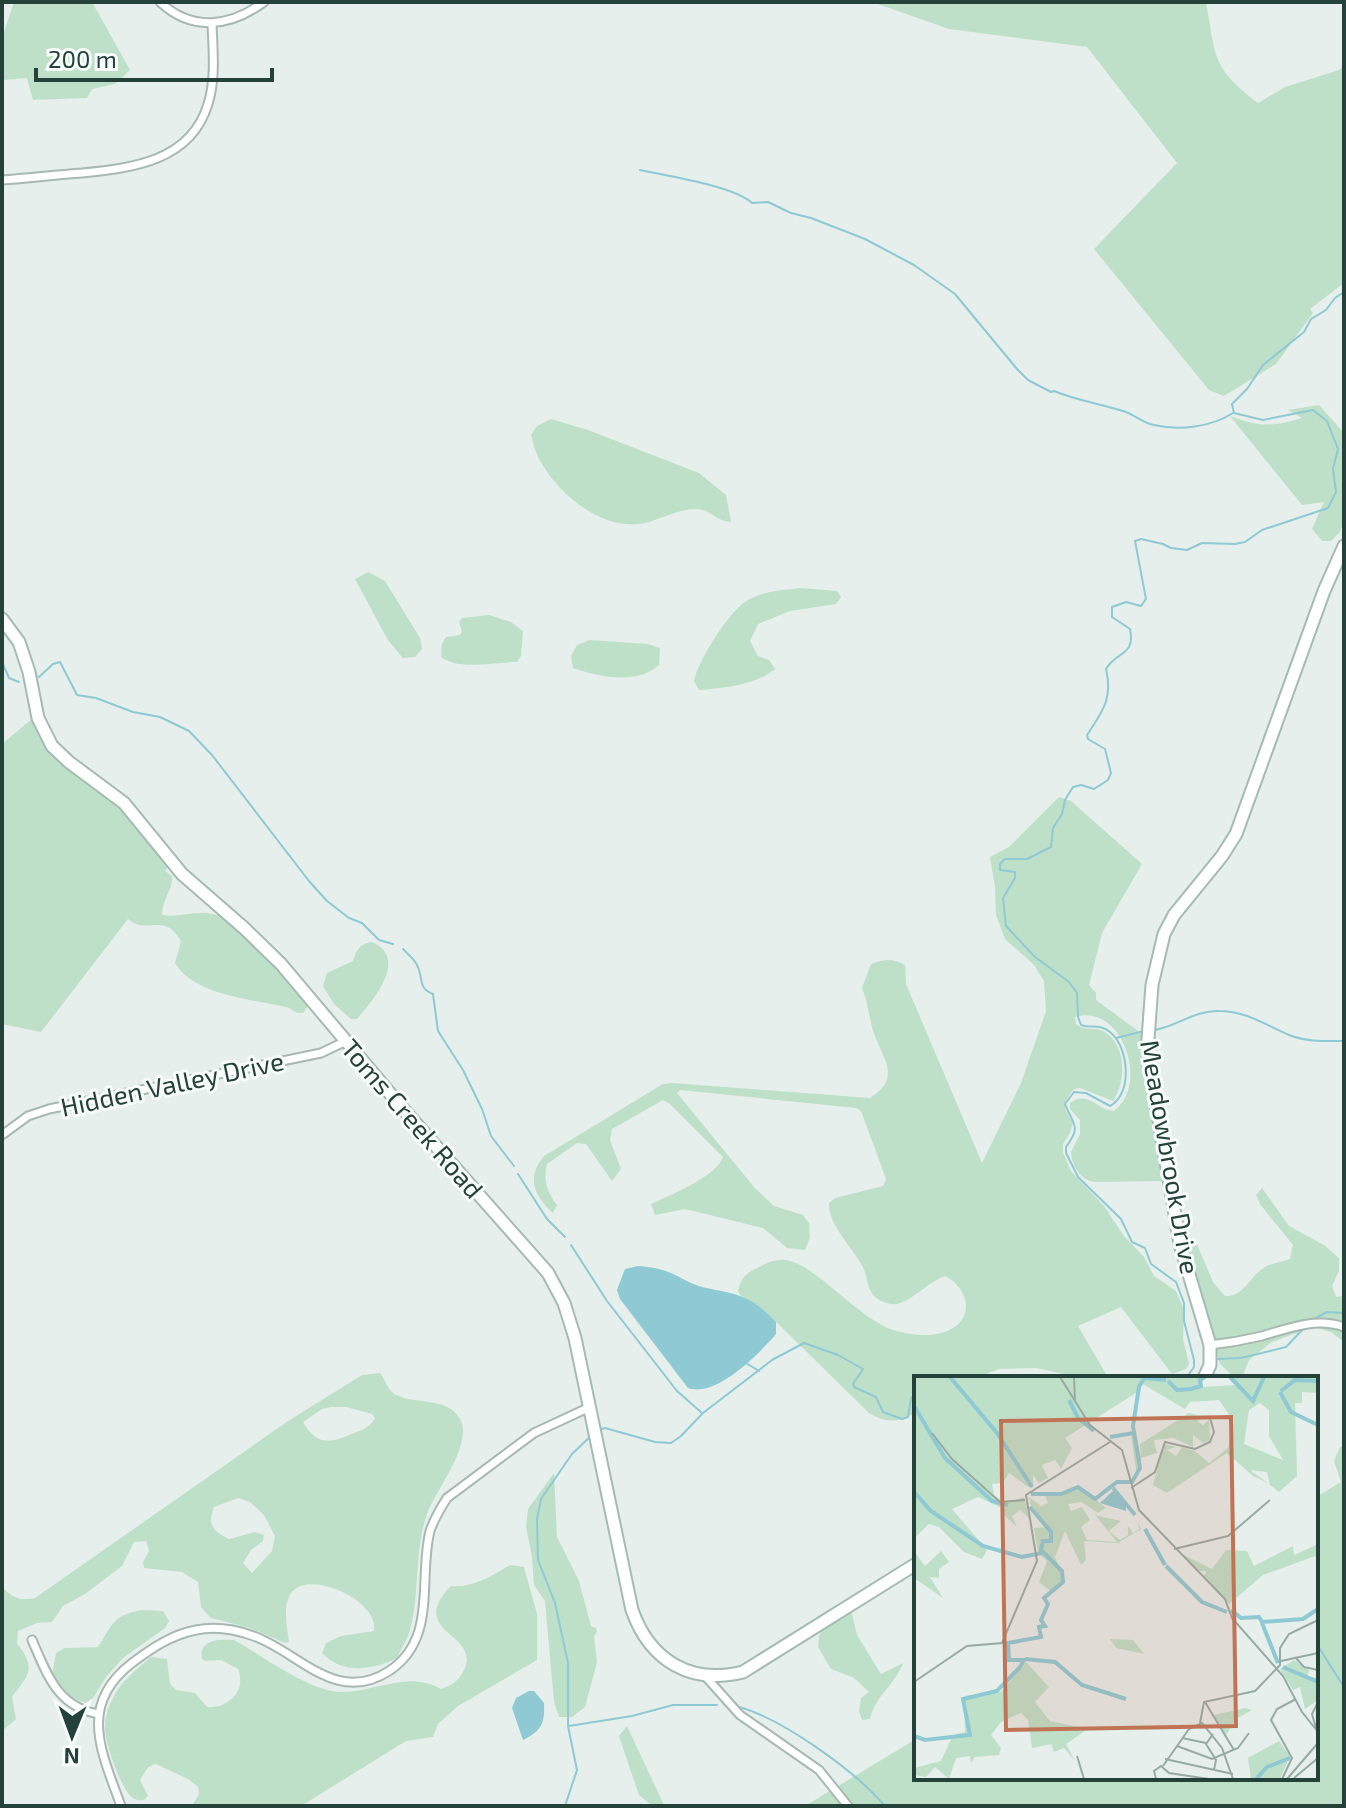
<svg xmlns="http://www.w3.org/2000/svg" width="1346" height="1808" font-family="'Exo 2',sans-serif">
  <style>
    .green { fill: #bfe0c8; fill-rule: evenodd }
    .water { fill: #8ec9d4 }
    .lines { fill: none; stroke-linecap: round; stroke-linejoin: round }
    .stream { stroke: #8ec9d4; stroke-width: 2 }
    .street-casing { stroke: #a8b8b2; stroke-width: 11 }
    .secondary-casing { stroke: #a4bbb3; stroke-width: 15 }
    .street { stroke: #fff; stroke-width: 7 }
    .secondary { stroke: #fff; stroke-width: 11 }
    .labels { text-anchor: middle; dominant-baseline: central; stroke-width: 6; stroke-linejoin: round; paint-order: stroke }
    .street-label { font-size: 26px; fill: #24423a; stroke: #f7fbf9 }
    .inset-river { fill: none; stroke: #8ec9d4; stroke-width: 4 }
    .inset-road { fill: none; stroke: #98aaa4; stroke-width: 2 }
    .view { fill: #c07456; fill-opacity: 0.15; stroke: #c07456; stroke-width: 4 }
    .inset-edge { fill: none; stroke: #24423a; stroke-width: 4 }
  </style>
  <rect width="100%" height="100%" fill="#e6efeb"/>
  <g class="green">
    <path d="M14 2H92L130 70 115 84 92 89 87 98 33 100 27 78 2 80V38Z"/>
    <path d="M872 2H1206C1216 57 1211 67 1258 103L1285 87 1339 70 1344 65V283L1310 309 1313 313 1276 364 1224 396 1209 390 1094 249 1177 163 1087 47 949 29Z"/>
    <path d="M1319 405 1344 433V519L1340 532 1331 541H1322L1312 529 1324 502 1302 505 1230 416C1259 427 1272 427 1302 418L1288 410Z"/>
    <path d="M551 419 588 430 699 473 726 495 731 522C718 522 709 509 697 509 680 509 665 517 649 522 607 534 562 498 542 464 536 455 534 445 531 435L537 426Z"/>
    <path d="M368 572 385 581 420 638 422 649 415 657 403 658 388 640 355 579Z"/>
    <path d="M801 588 837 591 841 597 836 604 790 611 758 624 750 641 758 656 769 660 775 669C756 685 723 688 699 690L694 681C698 661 728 613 745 602 761 591 783 590 801 588Z"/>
    <path d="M489 615 511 622 523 631 521 656 517 662C495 662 460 671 441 657L442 644 446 637 460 635 462 632 459 622 462 618Z"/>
    <path d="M590 640 648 644 660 648 659 665C637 685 599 677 573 668L571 656 577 645Z"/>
    <path d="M32 719C45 765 93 781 125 812 141 828 154 848 168 867L165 871 172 876C174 888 162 899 162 915 178 918 196 910 213 914 237 919 296 984 308 1006L303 1013H297L289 1008C254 999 194 996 175 963L181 941C164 911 147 936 128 919L41 1032 2 1024V744Z"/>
    <path d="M1059 797 1071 801 1142 864 1102 933 1089 985 1096 993V1000L1141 1033 1146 1075 1164 1181 1095 1182C1080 1180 1072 1166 1071 1152L1080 1134V1120L1070 1109V1103C1089 1090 1096 1110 1114 1111 1151 1082 1120 1002 1075 1017L1076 1024C1086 1032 1094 1026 1105 1032 1127 1046 1126 1082 1113 1101L1080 1088 1074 1089C1063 1103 1062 1107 1073 1122L1070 1133 1063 1144V1153L1071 1171 1104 1206 1124 1236 1144 1257 1154 1276 1176 1291 1184 1310 1183 1339 1189 1364 1186 1369 1172 1374 1121 1307 1078 1326 1106 1374 1104 1378H1081L1036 1368 999 1369 976 1378H916V1413C897 1422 888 1424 869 1413L764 1310 741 1296 738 1291C741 1276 748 1272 761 1266 769 1262 776 1259 785 1260 813 1262 859 1319 893 1330 910 1335 929 1338 947 1331 976 1320 969 1288 945 1276 927 1282 907 1307 891 1304 885 1303 878 1300 874 1296 867 1288 867 1276 863 1267 852 1247 828 1225 829 1203L835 1198 883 1186 886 1179 861 1111 856 1108 680 1090 677 1093 754 1187 774 1206 803 1215 809 1223 810 1237 805 1250 787 1248 763 1228 685 1209 655 1215 651 1204C670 1195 716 1177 723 1157L670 1104 663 1100 612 1129 610 1140 621 1169 612 1181 586 1144 577 1143 547 1164C543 1180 547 1192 557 1205L553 1213C534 1196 526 1177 544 1156L663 1084 672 1083 870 1098C903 1077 882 1058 873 1031 869 1017 868 1003 862 988L871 964C885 959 892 958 905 965L906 984 982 1163 1021 1083 1046 1011 1044 981 1034 965 1005 939 996 915 995 887 990 857 1009 847Z"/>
    <path d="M372 942C409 958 374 999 357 1019H351L334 1004 323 986 327 973 353 961C357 949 359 944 372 942Z"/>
    <path d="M1262 1188 1289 1226 1324 1245 1339 1258V1271L1332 1286 1336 1297 1344 1296V1342L1331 1332 1313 1327 1272 1342 1249 1360 1243 1375 1234 1377 1220 1364 1184 1237 1196 1242 1213 1282 1225 1296C1245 1297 1249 1276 1265 1267 1272 1263 1282 1262 1290 1259L1293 1245 1260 1204 1256 1195Z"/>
    <path d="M380 1373C385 1379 387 1388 393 1393 412 1406 447 1395 460 1419 474 1444 435 1491 427 1514 413 1554 421 1600 408 1636 405 1643 400 1651 397 1658 372 1670 343 1675 322 1653L326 1643 341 1636 374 1631C380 1601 310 1569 292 1592 282 1605 287 1627 289 1642L285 1643 250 1628 211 1618 201 1607 198 1582 182 1572 144 1568 143 1562 149 1551 146 1541 134 1542 122 1566 85 1594 63 1606 52 1622 37 1623 18 1631 17 1643C36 1669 30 1673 12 1697L16 1719 2 1731V1587C13 1598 20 1601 35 1598L288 1421 362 1375ZM331 1407H346L372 1414 375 1418C369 1428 364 1429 354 1433 332 1443 317 1447 303 1422L322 1409ZM238 1498 250 1502 264 1515 275 1536 272 1551 252 1573 243 1563 251 1550 263 1541 264 1535 255 1532 229 1539C213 1531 207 1525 214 1507Z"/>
    <path d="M1344 1445V1806H805L916 1739V1778H1316V1497L1341 1482 1334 1461 1340 1447Z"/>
    <path d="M554 1473 557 1537 579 1581 591 1626 596 1628 597 1632 594 1636 597 1662 585 1707 572 1717H559L554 1702 545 1601 534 1585 532 1557 526 1527 528 1509Z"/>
    <path d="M510 1565 524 1567 537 1614V1660L458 1706 438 1724 433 1737 406 1741 301 1806H192L199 1794 198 1787 188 1779 156 1764 148 1767 140 1780 148 1796 144 1800C137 1801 132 1799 128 1793 119 1781 105 1743 105 1728 105 1718 108 1707 113 1698 121 1681 137 1669 151 1657L167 1659 170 1684 176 1690 195 1693 207 1707C228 1709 247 1691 238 1669L221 1660 205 1661 202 1659C198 1639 220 1639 234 1640 263 1656 310 1692 342 1692 377 1692 407 1670 441 1689 452 1685 459 1681 464 1670 482 1633 405 1633 451 1586 472 1588 492 1576 510 1565Z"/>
    <path d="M141 1610 163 1611 169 1621 165 1628 123 1658 106 1677 90 1703C73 1702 61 1689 52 1675L56 1653 65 1648 98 1647C113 1624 112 1616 141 1610Z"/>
    <path d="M851 1610 857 1635 881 1674 903 1663C895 1685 875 1696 870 1719L862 1720 859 1711 861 1698 869 1692 854 1678 831 1669 818 1647 819 1636 827 1623Z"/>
    <path d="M627 1726 664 1805 650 1804 639 1795 619 1736Z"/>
  </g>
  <g class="water">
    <path d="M638 1266C664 1268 669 1272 691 1283 706 1290 725 1290 740 1296 754 1301 766 1311 776 1322V1334C759 1354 716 1398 688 1388L620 1299 617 1290 625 1269Z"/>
    <path d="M529 1691H534L544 1703C545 1722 542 1731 523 1740L512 1708 516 1698Z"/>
  </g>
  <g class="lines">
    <g class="stream">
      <path d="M640 170C667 176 734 186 752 203L768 202 791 213 811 218 865 239 914 265 955 294 1017 369 1028 380 1051 392 1054 391C1078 401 1102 404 1126 412 1136 416 1144 423 1154 425 1180 431 1211 427 1233 413"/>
      <path d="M2 662 9 678 19 682"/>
      <path d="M39 677 53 664 60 662 77 695 96 698 133 712 160 717 189 731 212 755 309 881 327 901 349 918 362 923 379 940 393 944"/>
      <path d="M403 949C408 954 414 959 417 965 424 978 417 988 433 994L438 1031 463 1070 482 1109 491 1136 514 1166"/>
      <path d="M1155 1030C1177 1026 1196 1010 1219 1011 1247 1011 1265 1025 1289 1035 1306 1042 1326 1041 1344 1041"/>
      <path d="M1116 1038 1144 1031"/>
      <path d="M518 1174 547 1219 565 1237"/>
      <path d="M571 1245 607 1301 677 1391 702 1413"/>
      <path d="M1312 1320 1327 1312 1344 1313"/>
      <path d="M1216 1359 1241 1358 1286 1347 1304 1328"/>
      <path d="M746 1363 759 1371"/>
      <path d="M986 1378 1001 1375 1045 1378"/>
      <path d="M1186 1378 1194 1367V1360L1184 1321V1303L1176 1282 1151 1264 1145 1248 1132 1242 1121 1219 1078 1177 1066 1153V1147C1082 1126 1073 1125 1065 1104L1074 1092 1086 1093 1110 1106C1133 1094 1129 1047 1110 1032 1099 1023 1091 1029 1081 1025L1078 1017 1077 993 1069 982 1035 957 1006 926 1003 898 1015 878V872L1000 870V864L1005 859H1027L1051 847 1053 828 1062 814 1065 800 1073 787 1081 785 1094 789 1108 780 1111 773 1105 749 1088 739 1087 735C1103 711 1113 698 1106 669 1116 651 1136 656 1130 629L1112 617V607L1126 602 1141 606 1146 599 1135 541 1141 539 1163 544 1171 548 1187 550 1202 543 1235 544 1245 542 1262 530 1328 508 1336 492 1333 469 1338 449 1327 421 1313 410 1263 420 1234 413 1232 404 1247 389 1263 365 1304 332 1311 319 1326 310 1335 298 1344 292"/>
      <path d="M597 1431 605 1428 655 1442 671 1443 681 1436 703 1413 772 1360 804 1343 838 1355 863 1369 853 1384 854 1387 876 1397 883 1412 902 1419 908 1417 911 1398 916 1393"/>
      <path d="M1316 1643 1344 1687"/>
      <path d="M739 1707C783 1719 855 1771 885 1806"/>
      <path d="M569 1726 632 1716 673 1705H717"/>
      <path d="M565 1806 577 1770 568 1726V1663L555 1603 538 1560 537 1519 541 1499 572 1454 592 1435"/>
    </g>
    <g class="street-casing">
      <g id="street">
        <path d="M160 2C192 32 230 27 264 2"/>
        <path d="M2 180C29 178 55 175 82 173 133 168 191 161 208 104 216 79 213 50 212 24"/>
        <path d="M2 1135 28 1116 49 1109 321 1053 346 1041"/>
        <path d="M1210 1345C1228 1343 1245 1340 1262 1336 1289 1328 1316 1317 1344 1327"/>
        <path d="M32 1640C47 1674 57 1707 99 1714"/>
        <path d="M706 1677 740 1715 819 1770 848 1806"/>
        <path d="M121 1806C102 1753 77 1705 132 1663 152 1648 171 1635 196 1630 219 1625 246 1631 267 1642 307 1662 341 1702 389 1671 438 1639 418 1579 430 1531 434 1519 440 1509 447 1498L534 1433 590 1407"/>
      </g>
    </g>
    <g class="secondary-casing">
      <g id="secondary">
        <path d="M2 619 19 642 29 672 38 718 52 746 69 762 124 803 182 874 244 928 281 964 404 1110 548 1273 564 1303 575 1338 632 1610C650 1661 691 1685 743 1672L916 1564"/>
        <path d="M1204 1378 1210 1365V1345L1180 1244 1153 1085 1148 1039 1152 985 1164 934 1174 915 1222 856 1236 834 1324 591 1344 546"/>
      </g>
    </g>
    <use href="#street" class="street"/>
    <use href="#secondary" class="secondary"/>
  </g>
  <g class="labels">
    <g class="street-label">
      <text transform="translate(172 1083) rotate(-12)">Hidden Valley Drive</text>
      <text transform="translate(413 1118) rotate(49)">Toms Creek Road</text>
      <text transform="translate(1171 1157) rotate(80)">Meadowbrook Drive</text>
    </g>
  </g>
  <g transform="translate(914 1376)">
    <rect width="404" height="404" fill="#e6efeb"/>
    <path d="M0 1H291L286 3 288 11 321 9 316 1H404V17L388 16V27H381L383 100 365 116 356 109 353 96 336 94 354 107 339 100 313 77 253 117 239 109 250 68 262 71 253 74 262 80 268 71 281 75 295 87 314 72 320 46 305 24 276 26 271 33 227 7 225 15 151 62 158 72 147 93 141 84 128 89 134 102 125 107 119 99V109L114 111 95 97 89 107 78 108 80 119 91 127 110 121 116 143 106 134 98 140 103 151 90 139V133L64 121 38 133 73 174 68 183 50 176 25 151 15 148 0 162ZM346 27 355 34V60L369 84 330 68 335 34ZM275 37 288 41 283 45 289 49 295 44 296 64 289 67 279 59V71L259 62 240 64 243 77 227 82 223 100 217 60 222 59 227 81 226 68ZM165 110 192 132 184 137 167 126 154 128 157 135 168 131 176 144 167 151 173 164 203 166 181 139 207 145 195 155 206 164 214 159V150L219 157 225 153 224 145 227 153 204 167 170 165 172 184 167 189 151 155 141 181 151 207 139 217 125 206 133 185 124 177 120 152 133 151 118 133 115 121 127 130 134 127 130 117 148 119ZM404 168V179L349 199 315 228 290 200 292 195H283L270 179 298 193 312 174 333 175 340 190 379 170 380 179ZM0 175 11 190 27 175 35 186 25 193V202L16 201 29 222 0 202ZM196 263 219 264 230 278 202 272ZM380 284 395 294 394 300 404 302V324L391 333 386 311 379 314 366 293ZM112 286 135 311 121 326 136 345 174 353 152 368 161 385 150 372 140 376 137 368 118 372 114 344 107 337 87 346 77 359 87 372 85 379 61 381 57 387 56 380 42 382 35 403 21 391 12 401 0 399V392L27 385 39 359 51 356 50 320 87 316ZM331 332 338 334 322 343 312 359 300 339ZM365 365 376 380 366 403H337L334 382Z" fill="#bfe0c8" fill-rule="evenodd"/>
    <path d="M199 115 212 130V135L186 127Z" fill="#8ec9d4"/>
    <path class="inset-river" d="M36 1 83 57 118 111M316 1 339 25 350 1M254 5 263 14 277 13 287 10 286 4 291 1M367 15 381 4 404 5M366 16 377 36 404 49M155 24 164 42 180 55M0 30 31 82 78 125 94 129M196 61 220 57M199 112 221 139M0 116 17 135 69 170 108 181 128 177M117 118H147L164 111 181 123 203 106H218L226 92 219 50 225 11 230 2 252 4M231 153 251 189M252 190 288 226 313 236M317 234 327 242 345 241 348 246 389 243 404 233M348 247 364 287M111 283 141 286 168 309 212 323M369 291 404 306M0 360 11 364 56 359 49 323 83 315 106 291 110 284H95L94 267 127 261 125 251 131 250 127 244 134 228 130 222 149 206 148 195 127 174 129 165H137V156L116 131M342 403 353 391 376 382"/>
    <path class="inset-road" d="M146 1 176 49 208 74 225 134 311 223 318 242 369 300 388 336M160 1 161 26M18 57 38 83 86 126 111 124M217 112 241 96 251 66 281 73 296 66 300 56 296 42M260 173 314 160 356 124M381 281 390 291 404 294M367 285 404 277M0 306 53 270 88 267 123 185 112 119 196 66M291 326 320 374M388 336 404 356M286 347 290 326 341 315 366 289V272L375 258 404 244M402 352 398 338 403 328M299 358 292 368 302 384 300 394M268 362 292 367M263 370 298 383 324 372 335 357M163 380 170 403M251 383 319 398M249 390 275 353 288 347 308 372 319 403M380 402 404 382M242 403 240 395 247 390 255 397 295 403M368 403 378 382 357 344 363 333 382 323M373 403 404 367"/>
    <path class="view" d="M317 41 322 350 92 354 87 45Z"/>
    <rect width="404" height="404" class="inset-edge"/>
  </g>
  <rect width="1346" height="1808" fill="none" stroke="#24423a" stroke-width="8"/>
  <g transform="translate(72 1736) rotate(181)" stroke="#f7fbf9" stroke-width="6" paint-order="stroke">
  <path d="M0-6L14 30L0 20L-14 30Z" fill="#24423a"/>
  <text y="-12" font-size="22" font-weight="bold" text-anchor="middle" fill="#24423a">N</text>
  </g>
  <path d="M36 68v12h236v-12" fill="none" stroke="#24423a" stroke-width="4"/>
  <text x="48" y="68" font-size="24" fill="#24423a" stroke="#f7fbf9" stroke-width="6" paint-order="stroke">200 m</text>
</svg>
